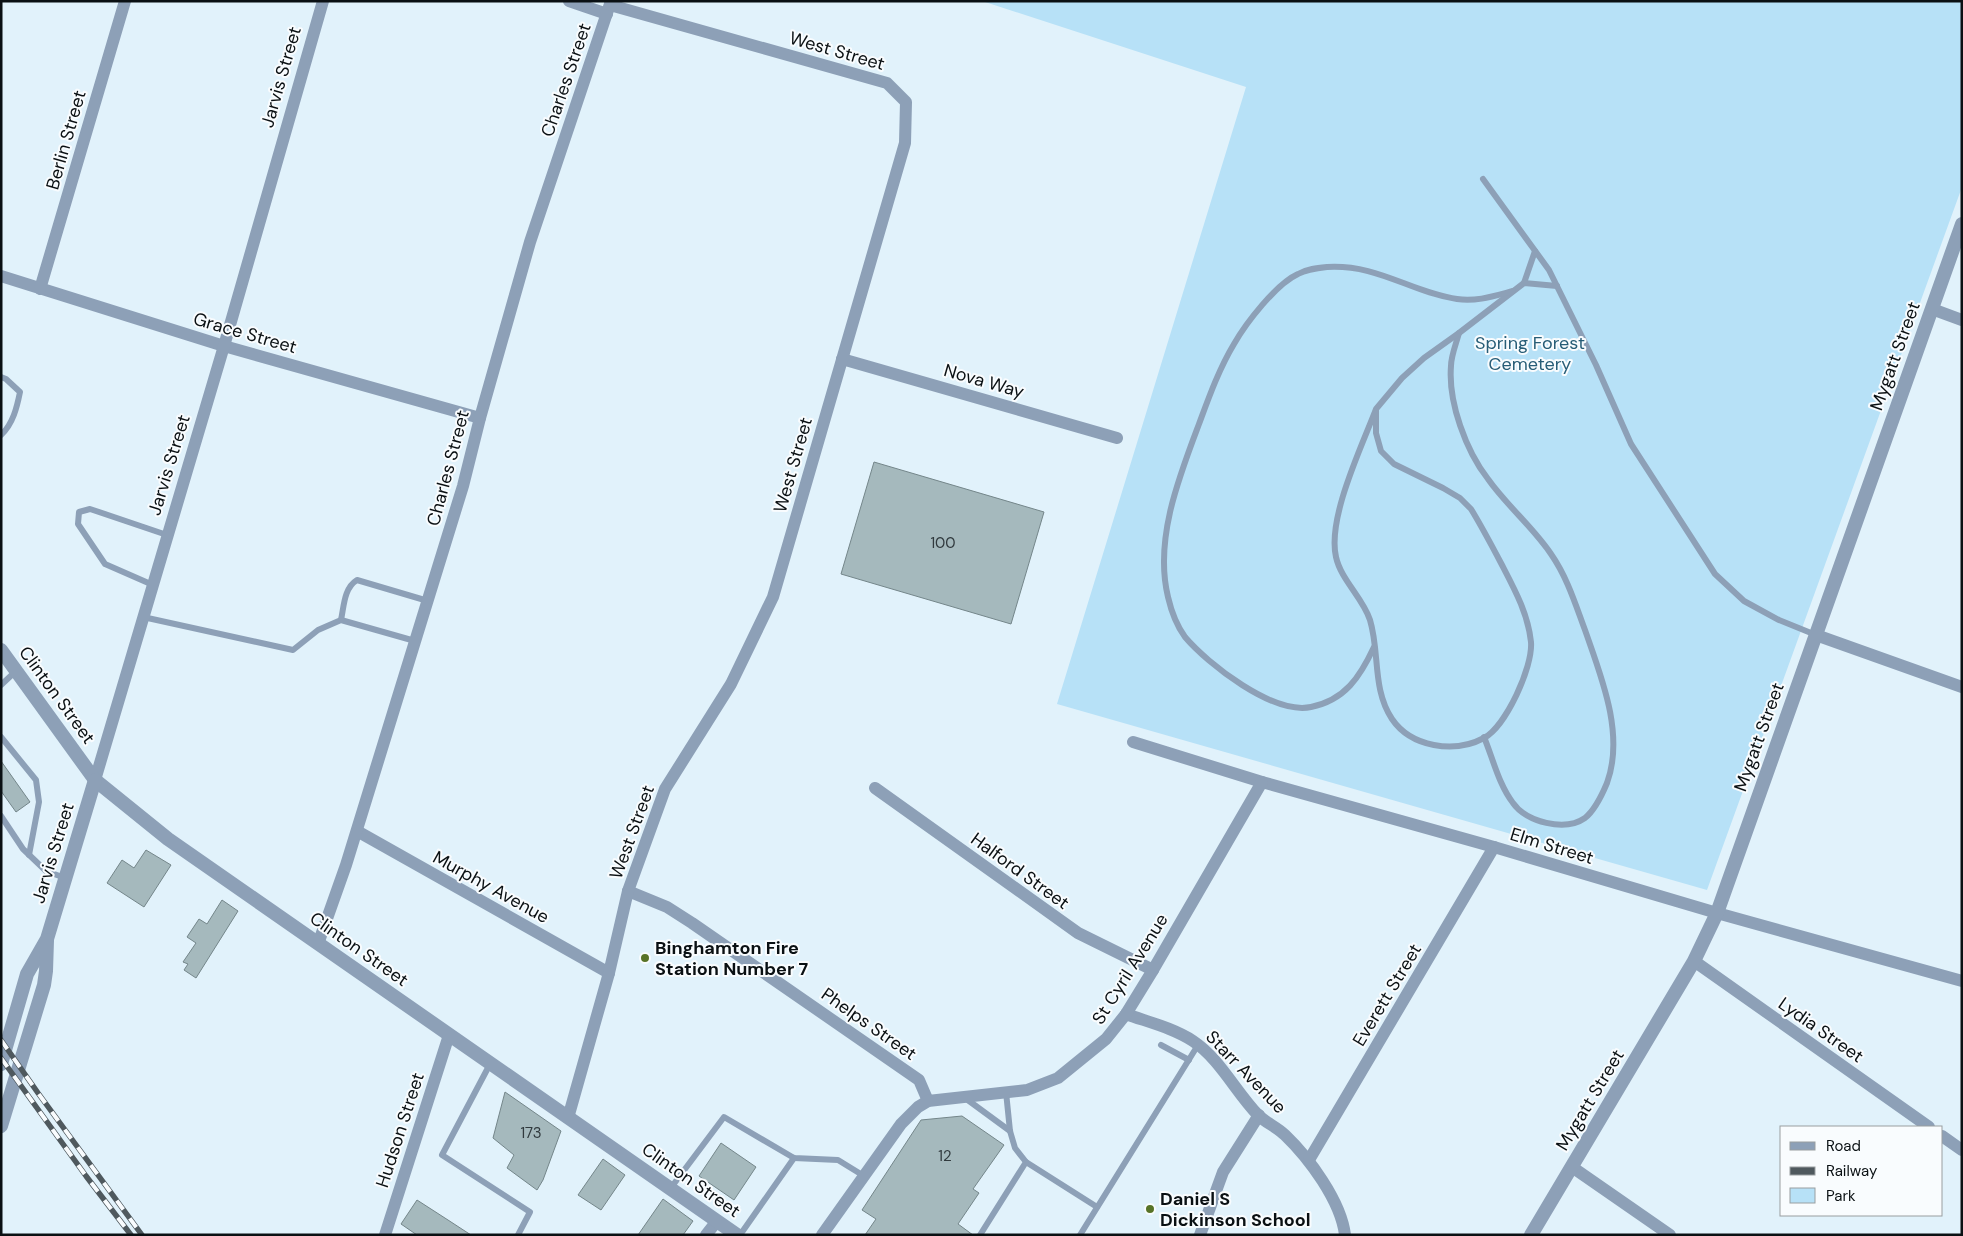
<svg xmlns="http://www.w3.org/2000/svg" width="1963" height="1236" font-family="'DM Sans',sans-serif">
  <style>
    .green { fill: #b7e1f7 }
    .building { fill: #a5b9bd; stroke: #74868a }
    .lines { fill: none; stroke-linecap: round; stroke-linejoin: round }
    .service { stroke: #8da0b7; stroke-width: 6 }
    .minor { stroke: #8da0b7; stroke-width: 12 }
    .tertiary { stroke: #8da0b7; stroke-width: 14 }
    .rail-casing { stroke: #4f595e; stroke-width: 5.5 }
    .rail { stroke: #f9fcfe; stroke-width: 4; stroke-dasharray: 11; stroke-linecap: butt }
    .poi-dot { fill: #577327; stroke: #f9fcfe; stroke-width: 2 }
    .labels { text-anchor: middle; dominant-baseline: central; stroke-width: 4; stroke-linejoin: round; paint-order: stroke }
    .number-label { font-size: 15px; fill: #313a3e }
    .street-label { font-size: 18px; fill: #0a1013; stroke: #f9fcfe }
    .park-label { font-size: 18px; fill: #275d77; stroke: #f9fcfe }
    .poi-label { font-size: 18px; font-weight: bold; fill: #0a1013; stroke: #f9fcfe; text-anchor: start }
  </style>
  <rect width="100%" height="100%" fill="#e1f2fb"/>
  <path class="green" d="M982 1H1962V187L1707 890 1057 704 1246 87Z"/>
  <g class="building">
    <path d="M874 462 1044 512 1011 624 841 574Z"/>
    <path d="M1 761 30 802 16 812 1 791Z"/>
    <path d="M146 850 171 865 144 907 107 883 122 860 134 868Z"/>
    <path d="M222 900 238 911 196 978 184 970 188 964 183 962 196 943 187 937 199 919 207 924Z"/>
    <path d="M505 1092 561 1131 543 1180 537 1190 507 1168 514 1155 493 1138Z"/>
    <path d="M962 1116 1004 1145 973 1189 979 1193 958 1224 973 1235H865L876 1219 862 1210 921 1120Z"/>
    <path d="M721 1143 756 1167 734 1200 699 1176Z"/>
    <path d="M603 1159 625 1175 601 1210 578 1195Z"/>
    <path d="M663 1199 693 1221 683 1235H638Z"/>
    <path d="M417 1200 448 1220 471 1235H417L401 1224Z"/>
  </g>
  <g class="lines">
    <g class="service">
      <path d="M1483 179 1549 270 1596 365 1631 444 1715 574 1744 601 1779 620 1816 635"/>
      <path d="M1524 283 1535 251"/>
      <path d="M1459 333C1456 344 1451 356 1451 366 1448 402 1466 451 1488 479 1507 506 1533 527 1551 554 1567 577 1575 603 1585 630 1601 676 1625 734 1607 783 1602 795 1595 810 1585 818 1565 832 1526 822 1513 803 1499 785 1493 759 1484 737"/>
      <path d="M1 377 6 379 20 392C17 407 13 424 1 435"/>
      <path d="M1376 409C1362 446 1327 518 1336 557 1341 580 1363 598 1370 620 1380 653 1372 689 1392 719 1411 747 1454 754 1484 738 1506 726 1533 667 1531 642 1528 614 1515 590 1502 565 1492 546 1482 527 1471 509L1460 498 1443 488 1394 464 1381 451 1376 433V409L1402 378 1424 358 1459 333 1524 283 1557 286"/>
      <path d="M153 585 105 564 78 524 79 512 90 509 167 535"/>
      <path d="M143 617 293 650 318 630 341 620 415 641"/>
      <path d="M341 620C344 606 344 588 357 580L428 601"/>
      <path d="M1374 647C1360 677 1345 700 1311 707 1273 715 1208 664 1185 637 1177 626 1171 610 1168 597 1154 540 1179 477 1199 424 1209 397 1219 369 1234 344 1246 323 1276 284 1298 274 1307 269 1317 268 1327 267 1378 264 1410 292 1457 299 1476 302 1494 296 1513 291"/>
      <path d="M1 685 16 671"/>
      <path d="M1 737 36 780 39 802 29 855"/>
      <path d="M1 816 23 849 46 871 65 878"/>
      <path d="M1161 1045 1189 1060"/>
      <path d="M490 1064 442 1155 530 1212 518 1235"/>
      <path d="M965 1098 1010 1131"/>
      <path d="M1026 1162 1097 1207"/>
      <path d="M670 1189 724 1117 794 1158 838 1160 864 1176"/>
      <path d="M740 1235 794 1158"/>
      <path d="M980 1235 1026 1162 1015 1148 1010 1131 1006 1092"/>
      <path d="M1080 1235 1198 1045"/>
    </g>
    <g class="minor">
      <path d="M569 1 607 14"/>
      <path d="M1 276 224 346 480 418"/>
      <path d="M40 289 125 1"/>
      <path d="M1932 309 1962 320"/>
      <path d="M842 359 1117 438"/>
      <path d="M1816 635 1962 687"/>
      <path d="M1133 742 1262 782 1494 847 1717 913 1962 981"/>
      <path d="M95 780 224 346 323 1"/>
      <path d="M875 788 1078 933 1153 970"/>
      <path d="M357 831 609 973"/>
      <path d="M628 891 667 907 692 923 919 1080 928 1101"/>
      <path d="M318 944 346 865 463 486 480 418 530 242 611 1"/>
      <path d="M1694 961 1929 1127"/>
      <path d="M1126 1014C1148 1022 1173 1028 1193 1041 1220 1059 1235 1091 1258 1115 1266 1123 1277 1127 1285 1135 1309 1158 1341 1201 1345 1235"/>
      <path d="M568 1118 609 973 628 891 665 789 731 684 773 597 905 143 906 102 887 83 610 5"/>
      <path d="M1942 1136 1962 1150"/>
      <path d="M1309 1160 1494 847"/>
      <path d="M1572 1167 1670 1235"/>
      <path d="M385 1235 449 1035"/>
      <path d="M706 1235 717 1221"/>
      <path d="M822 1235 901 1124 918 1107 928 1101 1027 1090 1058 1078 1106 1039 1126 1014 1153 970 1262 782"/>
      <path d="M1200 1235 1223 1172 1259 1115"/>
    </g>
    <g class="tertiary">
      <path d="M1 650 95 780 168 839 737 1235"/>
      <path d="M1 1064 27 974 47 939 95 780"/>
      <path d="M1 1126 44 985 46 971 47 940"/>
      <path d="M1531 1235 1694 961 1717 913 1962 224"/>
    </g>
    <g class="rail-casing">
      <g id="rail">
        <path d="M1 1040 38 1093 142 1235"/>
        <path d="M1 1058 86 1176 131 1235"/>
      </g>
    </g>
    <use href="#rail" class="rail"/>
  </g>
  <g class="poi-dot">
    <circle cx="645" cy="958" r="5"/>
    <circle cx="1150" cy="1209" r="5"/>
  </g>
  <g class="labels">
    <g class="number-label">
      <text x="943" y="543">100</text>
      <text x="531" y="1133">173</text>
      <text x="945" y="1156">12</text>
    </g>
    <g class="street-label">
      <text transform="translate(837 51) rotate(16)">West Street</text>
      <text transform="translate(281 77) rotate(-74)">Jarvis Street</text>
      <text transform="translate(566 80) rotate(-71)">Charles Street</text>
      <text transform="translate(66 140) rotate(-74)">Berlin Street</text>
      <text transform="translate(245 333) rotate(16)">Grace Street</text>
      <text transform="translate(1895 356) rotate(-70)">Mygatt Street</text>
      <text transform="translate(984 381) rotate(16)">Nova Way</text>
      <text transform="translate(169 465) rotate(-73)">Jarvis Street</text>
      <text transform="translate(793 465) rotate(-74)">West Street</text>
      <text transform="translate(448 468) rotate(-75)">Charles Street</text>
      <text transform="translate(57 695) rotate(54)">Clinton Street</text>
      <text transform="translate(1759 737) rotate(-70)">Mygatt Street</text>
      <text transform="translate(632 832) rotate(-70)">West Street</text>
      <text transform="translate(1552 846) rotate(17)">Elm Street</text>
      <text transform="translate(53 853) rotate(-73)">Jarvis Street</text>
      <text transform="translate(1020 871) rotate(36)">Halford Street</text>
      <text transform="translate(491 887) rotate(29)">Murphy Avenue</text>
      <text transform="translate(359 949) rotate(35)">Clinton Street</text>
      <text transform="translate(1130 969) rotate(-58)">St Cyril Avenue</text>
      <text transform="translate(1387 995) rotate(-59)">Everett Street</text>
      <text transform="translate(869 1024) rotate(35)">Phelps Street</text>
      <text transform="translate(1821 1030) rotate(35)">Lydia Street</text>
      <text transform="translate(1246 1072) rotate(46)">Starr Avenue</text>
      <text transform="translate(1590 1100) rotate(-59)">Mygatt Street</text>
      <text transform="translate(400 1130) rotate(-72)">Hudson Street</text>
      <text transform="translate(691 1180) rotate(35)">Clinton Street</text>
    </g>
    <g class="park-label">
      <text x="1530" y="343">Spring Forest<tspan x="1530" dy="21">Cemetery</tspan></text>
    </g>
    <g class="poi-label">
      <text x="655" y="948">Binghamton Fire<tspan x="655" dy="21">Station Number 7</tspan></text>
      <text x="1160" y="1199">Daniel S<tspan x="1160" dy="21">Dickinson School</tspan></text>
    </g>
  </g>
  <rect width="1963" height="1236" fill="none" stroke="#0a1013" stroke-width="5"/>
  <rect x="1780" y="1126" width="162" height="90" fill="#f9fcfe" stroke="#999ea0"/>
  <rect x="1790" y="1142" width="25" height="8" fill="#8da0b7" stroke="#999ea0"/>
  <text x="1826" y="1151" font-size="15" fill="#0a1013">Road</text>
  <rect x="1790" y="1167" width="25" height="8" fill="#4f595e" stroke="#999ea0"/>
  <text x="1826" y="1176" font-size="15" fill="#0a1013">Railway</text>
  <rect x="1790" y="1188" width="25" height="15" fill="#b7e1f7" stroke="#999ea0"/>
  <text x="1826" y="1201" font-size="15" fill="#0a1013">Park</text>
</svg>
